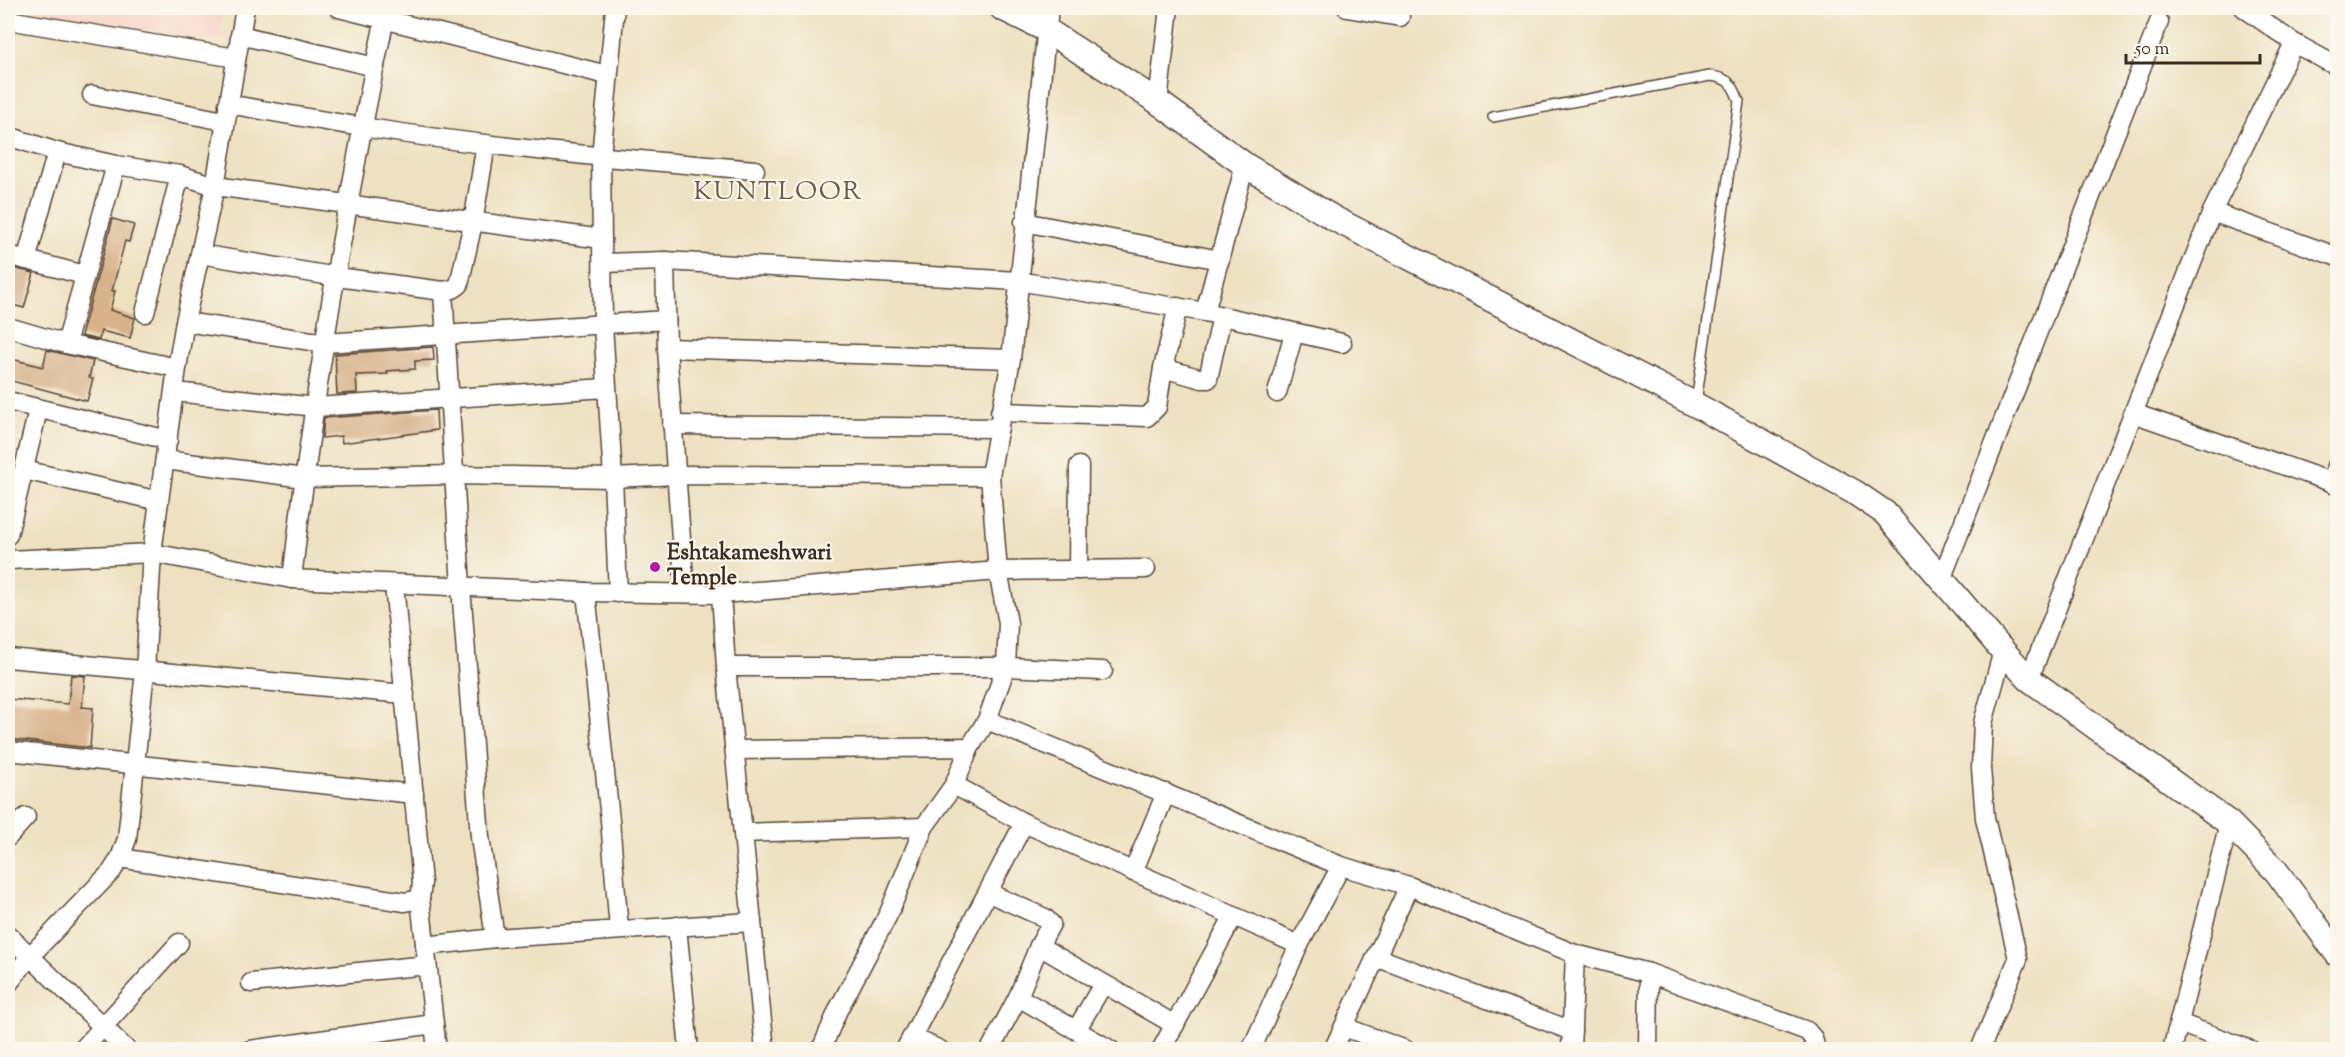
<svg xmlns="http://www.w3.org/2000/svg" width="2345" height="1057" font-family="'Sorts Mill Goudy',serif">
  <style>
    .built { fill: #f6d2c5 }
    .building { fill: #d7b28a }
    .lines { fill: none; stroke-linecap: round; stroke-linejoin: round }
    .lane-casing { stroke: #564536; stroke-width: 12 }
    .street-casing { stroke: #564536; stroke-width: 21 }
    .secondary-casing { stroke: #564536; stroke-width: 27 }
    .lane { stroke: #fff; stroke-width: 9 }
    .street { stroke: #fff; stroke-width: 18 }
    .secondary { stroke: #fff; stroke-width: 24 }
    .poi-dot { fill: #b5179e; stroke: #fbf7ec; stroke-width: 2 }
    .labels { text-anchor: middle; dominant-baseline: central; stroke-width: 4.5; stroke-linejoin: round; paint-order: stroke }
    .poi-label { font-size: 22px; font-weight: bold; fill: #3b2a1e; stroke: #fbf7ec; text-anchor: start }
    .quarter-label { font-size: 26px; letter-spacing: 1.5px; fill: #725a44; stroke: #fbf7ec }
  </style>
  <rect width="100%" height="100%" fill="#fbf7ec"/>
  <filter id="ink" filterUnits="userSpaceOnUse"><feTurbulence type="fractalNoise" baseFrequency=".0167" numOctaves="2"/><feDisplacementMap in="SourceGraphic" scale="12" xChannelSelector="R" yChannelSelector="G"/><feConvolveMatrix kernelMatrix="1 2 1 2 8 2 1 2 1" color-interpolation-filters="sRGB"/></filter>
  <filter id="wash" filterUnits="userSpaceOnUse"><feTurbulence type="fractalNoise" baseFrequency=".008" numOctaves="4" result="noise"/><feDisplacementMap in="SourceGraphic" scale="24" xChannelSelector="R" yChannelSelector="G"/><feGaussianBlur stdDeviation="1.35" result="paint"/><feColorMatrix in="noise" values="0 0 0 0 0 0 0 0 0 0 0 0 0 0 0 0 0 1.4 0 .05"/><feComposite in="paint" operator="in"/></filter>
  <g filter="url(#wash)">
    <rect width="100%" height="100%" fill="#eee1c1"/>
    <path class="built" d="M37 8H224L218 42 37 10Z"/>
    <g id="blocks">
      <g class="building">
        <path d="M113 219 134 225 129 242 125 241 112 291H115L110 310 135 318 130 338 101 331 99 340 81 336Z"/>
        <path d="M8 267 34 273 24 308 8 304Z"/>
        <path d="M433 347 434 360 415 361V369L387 371 388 374 356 375 357 393 337 394 335 354Z"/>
        <path d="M47 350 93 361 89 378 93 379 87 401 8 380V358L43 367Z"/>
        <path d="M436 410 437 430 342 443 341 436 322 438 324 418Z"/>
        <path d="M71 675 85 676 82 707 93 708 90 748 8 739V699L68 704Z"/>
      </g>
    </g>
  </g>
  <g filter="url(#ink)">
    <use href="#blocks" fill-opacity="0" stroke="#564536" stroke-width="1.5"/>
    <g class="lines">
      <g class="lane-casing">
        <path id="lane" d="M1493 117 1710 76C1729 78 1733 84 1739 101L1696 403"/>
      </g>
      <g class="street-casing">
        <g id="street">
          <path d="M339 8 607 75"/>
          <path d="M615 8 601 157 603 325 613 478 618 593"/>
          <path d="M1347 8 1400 17"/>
          <path d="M2244 8 2294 43 2338 67"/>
          <path d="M8 20 236 58"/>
          <path d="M240 35 375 67"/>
          <path d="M92 95 224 121"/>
          <path d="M1158 102 1169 8"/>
          <path d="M228 104C273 112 318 120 362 127 493 148 624 159 755 170"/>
          <path d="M8 136 57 152 116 165 180 175 215 186 602 239"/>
          <path d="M2212 212 2338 257"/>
          <path d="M1024 222 1220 260"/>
          <path d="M200 254 337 277 443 291 453 289 459 285 473 223 486 144"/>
          <path d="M8 255 84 275"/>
          <path d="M26 260 57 152"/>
          <path d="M665 261 667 348 685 593"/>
          <path d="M603 263 665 261 1018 281 1205 312 1342 343"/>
          <path d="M443 291 461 587 480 837 495 938"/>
          <path d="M1205 312 1245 165"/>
          <path d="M145 313 180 175"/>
          <path d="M185 322 325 343 666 320"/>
          <path d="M8 327 66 344 177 368"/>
          <path d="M66 344 116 165"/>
          <path d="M667 348 1011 359"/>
          <path d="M1163 368 1202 379H1208L1222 316"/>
          <path d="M175 392 316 407 606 388"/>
          <path d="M1277 393 1294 333"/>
          <path d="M8 401 168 440"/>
          <path d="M1000 412 1147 417 1157 407 1163 368 1178 307"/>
          <path d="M2133 413 2331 482 2338 487"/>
          <path d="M672 425 999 428"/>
          <path d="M165 460 304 478 455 475 613 478 677 475 990 476"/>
          <path d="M24 470 159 501"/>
          <path d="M2331 482 2338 464"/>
          <path d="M8 535 38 410"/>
          <path d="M8 560 152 553 292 579 586 592 721 594 998 571 1146 569"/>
          <path d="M1078 570 1079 466"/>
          <path d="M292 579C314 388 347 195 387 8"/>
          <path d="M1941 580 2159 22"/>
          <path d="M586 592 610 820 619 930"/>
          <path d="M721 594 726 667 765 1050"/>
          <path d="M8 658 405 694"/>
          <path d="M726 667H1006L1103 671"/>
          <path d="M2029 679 2212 212 2294 43"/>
          <path d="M987 720 1341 866 1409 886 1575 954 1649 973 1807 1031 1813 1038 1816 1050"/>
          <path d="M736 750 970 747"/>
          <path d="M8 751 414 794"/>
          <path d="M954 785 1024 823 1299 945"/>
          <path d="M743 833 924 827"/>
          <path d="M8 837 26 817"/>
          <path d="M120 858 405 902 420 899 422 883 394 584"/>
          <path d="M1133 872 1166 793"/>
          <path d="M989 893 1045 918 1051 924 1039 946 1018 997 990 1050"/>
          <path d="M420 899 437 1050"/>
          <path d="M677 926 689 1050"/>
          <path d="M8 935 127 1050"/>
          <path d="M425 946 495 938 752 922"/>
          <path d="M1039 946 1175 1025"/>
          <path d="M1376 957 1572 1031"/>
          <path d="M251 983 427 965"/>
          <path d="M8 984 30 956 112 871 120 858 127 839 145 671 152 553 177 368 185 322 215 186 245 8"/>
          <path d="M1018 997 1111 1050"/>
          <path d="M2179 1023 2251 1050"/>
          <path d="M1344 1027 1406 1050"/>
          <path d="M1077 1029 1103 984"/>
          <path d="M912 1037 940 1050"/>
          <path d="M82 1050 179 943"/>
          <path d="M250 1050 434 1024"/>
          <path d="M821 1050 838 1010 889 913 924 827 954 785 970 747 987 720 1006 667 1008 623 998 571 990 476 1011 359 1049 8"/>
          <path d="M905 1050 1024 823"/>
          <path d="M1161 1050 1233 917"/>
          <path d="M1251 1050 1299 945 1341 866"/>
          <path d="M1333 1050 1409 886"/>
          <path d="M1571 1050 1575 954"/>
          <path d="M1648 1050 1649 973"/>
          <path d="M1980 1050 2018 959 1985 818 1981 768 1983 723 2003 651"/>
          <path d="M2172 1050 2229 823"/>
        </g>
      </g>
      <g class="secondary-casing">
        <path id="secondary" d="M1002 8 1045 29 1158 102 1245 165 1335 219 1696 405 1854 492 1885 513 2003 651 2029 679 2229 823 2276 871 2338 955"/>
      </g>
      <use href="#lane" class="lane"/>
      <use href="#street" class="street"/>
      <use href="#secondary" class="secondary"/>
    </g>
  </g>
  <circle class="poi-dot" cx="655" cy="567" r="6"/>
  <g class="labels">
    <g class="poi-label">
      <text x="667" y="554">Eshtakameshwari<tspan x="667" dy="25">Temple</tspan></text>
    </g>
    <g class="quarter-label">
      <text x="778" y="192">KUNTLOOR</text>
    </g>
  </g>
  <rect width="2345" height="1057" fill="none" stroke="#fbf7ec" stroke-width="30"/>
  <path d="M2126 54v9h134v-9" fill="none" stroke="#3b2a1e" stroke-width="3"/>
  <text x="2135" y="54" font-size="18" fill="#3b2a1e" stroke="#fbf7ec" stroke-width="4.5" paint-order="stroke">50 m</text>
</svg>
